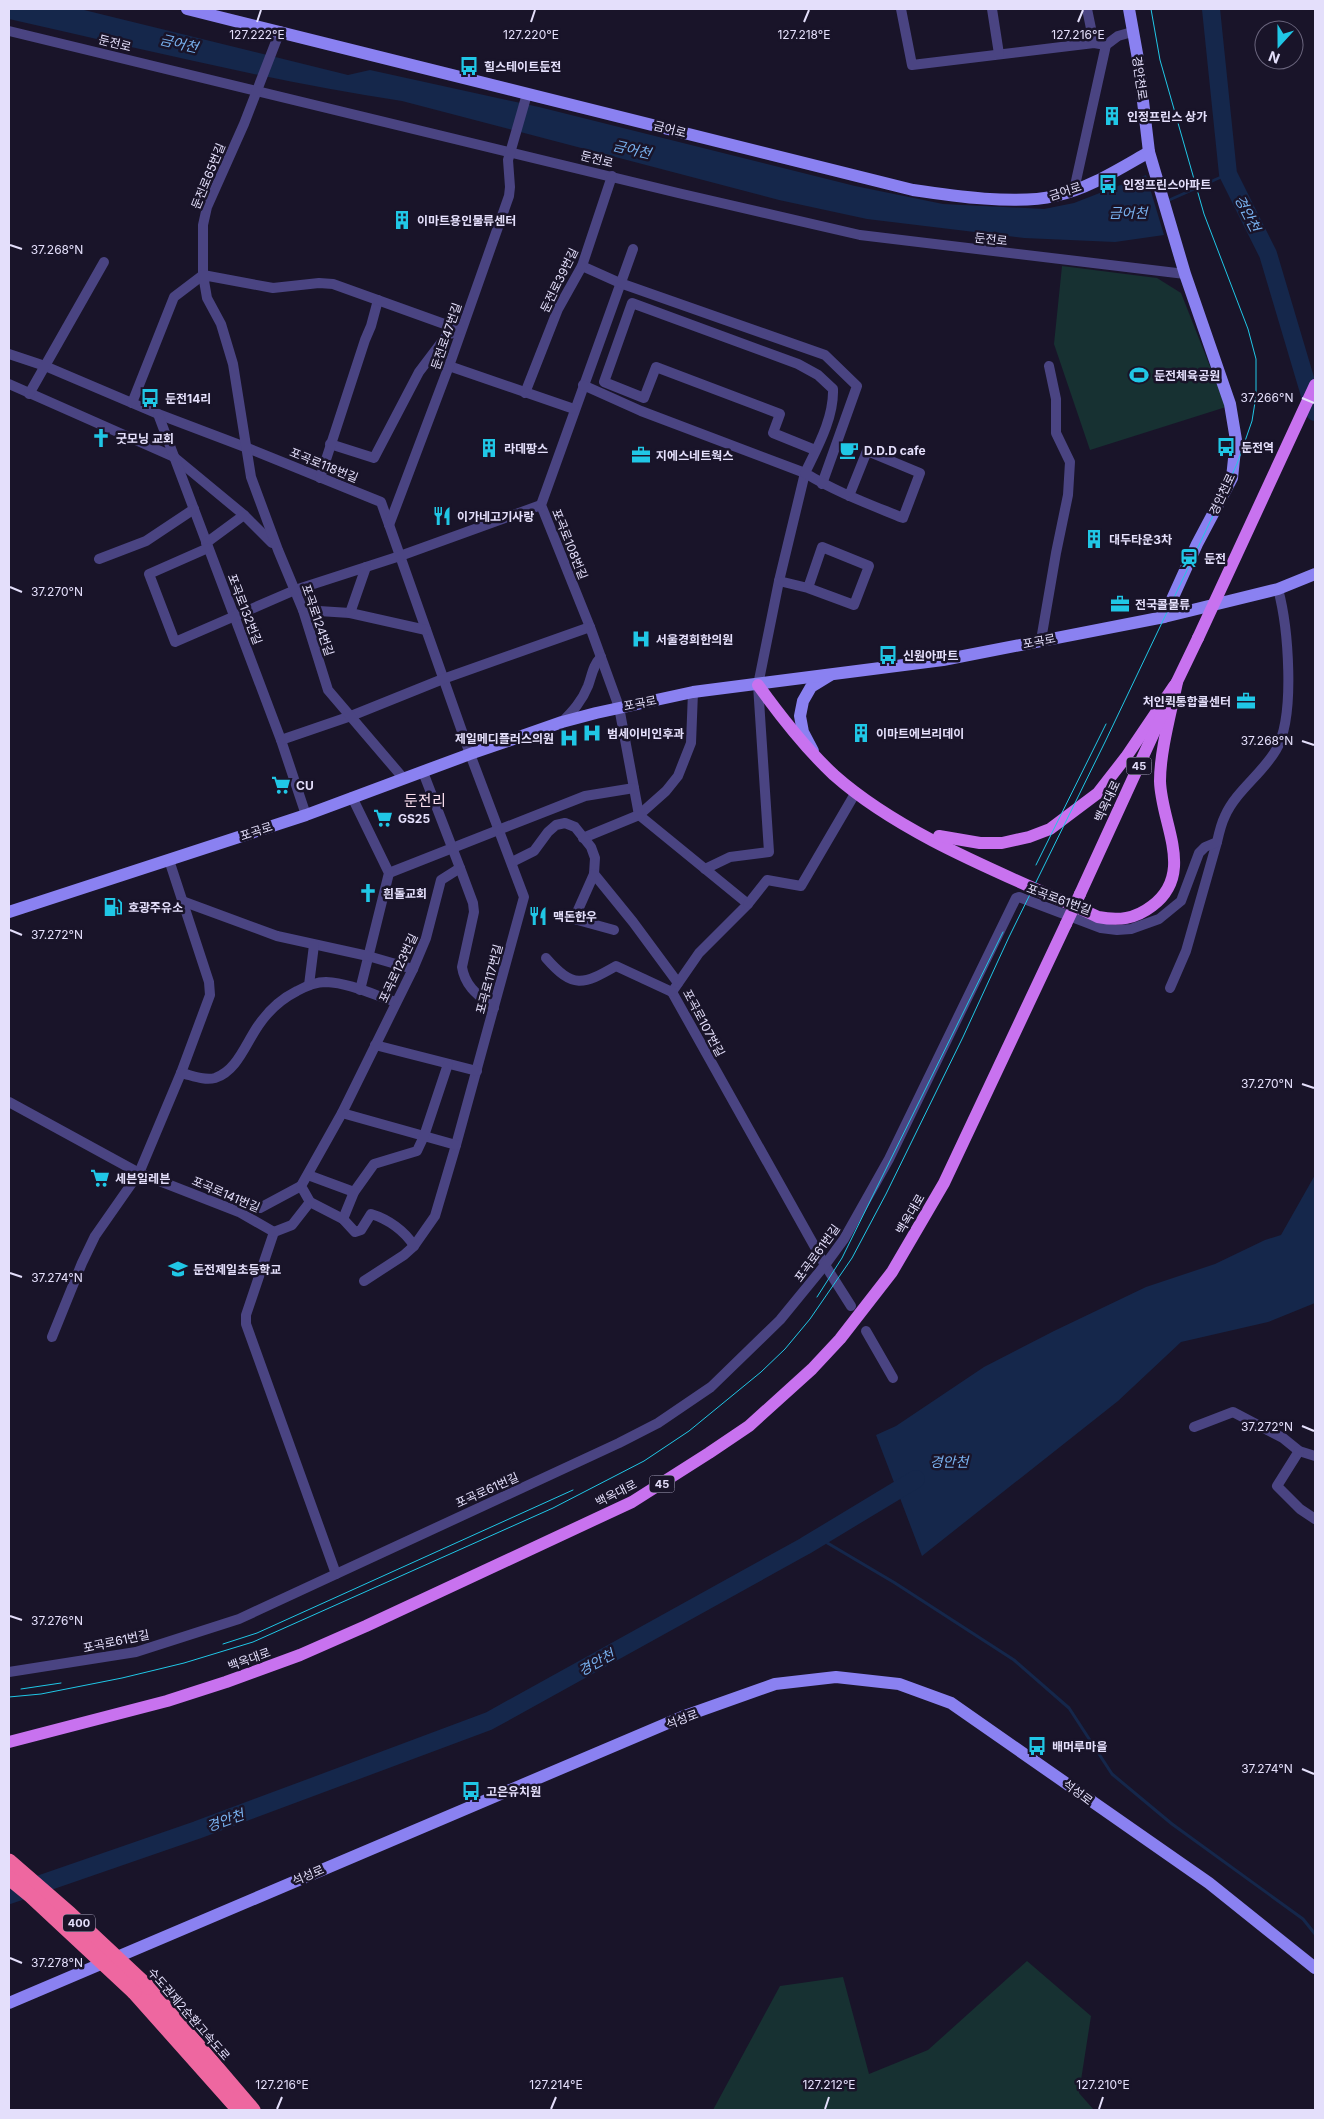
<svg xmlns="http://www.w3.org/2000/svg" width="1324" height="2119" font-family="Inter,'Noto Sans KR',sans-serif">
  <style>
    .green { fill: #173132 }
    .water { fill: #15274b }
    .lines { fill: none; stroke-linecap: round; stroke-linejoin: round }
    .stream { stroke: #15274b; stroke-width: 3 }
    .river { stroke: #15274b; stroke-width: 18 }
    .street { stroke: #4a4482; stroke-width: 10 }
    .secondary { stroke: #8a81f1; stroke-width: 12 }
    .primary { stroke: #c872ef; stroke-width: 12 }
    .highway { stroke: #ee67a0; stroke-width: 15 }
    .tram { stroke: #20c7e6; stroke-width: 1 }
    .primary-bridge { stroke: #c872ef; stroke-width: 12 }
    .highway-bridge { stroke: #ee67a0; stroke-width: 15 }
    .ticks { fill: none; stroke: #e4dffb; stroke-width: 2 }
    .labels { text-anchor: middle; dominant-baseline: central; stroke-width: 5; stroke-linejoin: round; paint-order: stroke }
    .shield { fill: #191429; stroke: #a7a2bc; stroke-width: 1 }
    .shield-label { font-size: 11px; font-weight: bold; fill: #e4dffb }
    .street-label { font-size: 12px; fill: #e4dffb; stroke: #191429 }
    .poi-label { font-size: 12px; font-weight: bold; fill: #e4dffb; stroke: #191429; text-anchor: start }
    .water-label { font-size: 14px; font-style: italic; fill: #79b2f0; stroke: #191429 }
    .quarter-label { font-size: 15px; fill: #fce1f0; stroke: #191429 }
    .ticks-label { font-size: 12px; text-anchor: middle; fill: #e4dffb; stroke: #191429; stroke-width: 5; stroke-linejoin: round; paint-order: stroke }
  </style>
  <rect width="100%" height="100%" fill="#191429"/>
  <g class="green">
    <path d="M1062 266 1157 278 1181 293 1226 407 1090 450 1054 344Z"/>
    <path d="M1027 1961 1091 2016 1079 2093 1094 2110H713L780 1986 843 1977 869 2074 928 2050Z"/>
  </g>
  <g class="water">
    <path d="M9 9H80L348 75 370 70 539 107 855 186 943 204 1044 209 1074 203 1146 175 1164 235 1115 242 1024 238 867 219 779 200 402 101C269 81 139 48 9 19Z"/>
    <path d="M1315 1175V1303L1268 1322 1181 1342 1118 1401 922 1556 876 1435 896 1426 984 1367 1054 1331 1146 1287 1215 1264 1265 1240 1281 1235Z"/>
  </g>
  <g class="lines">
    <g class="stream">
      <path d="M1167 201 1228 174"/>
      <path d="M819 1538 895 1583 1014 1660 1069 1708 1112 1774 1172 1824 1303 1919 1315 1934"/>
    </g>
    <g class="river">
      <path d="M1211 9 1228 174 1268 254 1315 412"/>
      <path d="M9 1895 197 1830 489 1721 805 1546 916 1479"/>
    </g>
    <g class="street">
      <path d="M901 9 912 65 1094 43 1106 45"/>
      <path d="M992 9 999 54"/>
      <path d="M1087 9 1094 43"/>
      <path d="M9 31 678 193 860 235 1185 274"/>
      <path d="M1074 190 1106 45 1118 36 1132 32"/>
      <path d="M633 249 541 505 590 627 619 707 639 815 748 904 699 953 672 992 825 1265 851 1306"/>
      <path d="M582 266 620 283 825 355 857 386 822 484"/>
      <path d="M9 354 45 366 158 414 245 447 381 502 470 754 524 897 456 1145 435 1216 414 1246 404 1255 364 1281"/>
      <path d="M449 366 574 409"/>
      <path d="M9 384 174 457 244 515 272 543"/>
      <path d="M583 385 641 411 805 473 779 581 758 685 769 852 730 857 705 869"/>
      <path d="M525 393 558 309 582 266 612 176"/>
      <path d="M29 394 104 262"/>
      <path d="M132 403 174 297 203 275V225L207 207 244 124 280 31"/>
      <path d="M158 414 281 740 306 815"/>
      <path d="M330 444 374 458 419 372 447 335 461 330"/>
      <path d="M815 450 773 433 780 414 656 367 644 398 604 382 632 303 798 364 818 375 833 389C834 418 817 448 805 473 836 492 869 504 903 518L920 473 867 451 849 496"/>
      <path d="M320 478 365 340 371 326 378 300"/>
      <path d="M389 525 449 366 509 196 510 187 508 160 527 94"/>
      <path d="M206 543 244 515"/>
      <path d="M208 548 149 574 175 642 295 590 400 556 541 505"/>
      <path d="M99 559 146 541 194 509"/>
      <path d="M779 581 808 588 854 605 869 566 822 547 808 588"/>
      <path d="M303 610 350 613 426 630"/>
      <path d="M350 613 366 567"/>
      <path d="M1041 640 1056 553 1068 495 1070 462 1056 433V399L1049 366"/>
      <path d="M562 722C573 711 582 701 588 686 592 675 593 665 601 657"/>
      <path d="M281 740 351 716 443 679 590 627"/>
      <path d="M404 779 328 690 303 610 278 550 251 477 233 364 221 324 207 298 203 275 273 288 319 283 333 284 461 330"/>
      <path d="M352 797 389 873 360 990"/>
      <path d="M583 838 639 815 666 791 678 776 691 743 693 692"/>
      <path d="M169 860 209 982 210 995 181 1073 139 1173 239 1212 274 1232 246 1315V1324L336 1574"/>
      <path d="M512 862 534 851 548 832 556 825 565 823 575 827 591 847 595 858 594 874 574 919 614 930"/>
      <path d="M460 868 473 903 474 912 462 967C465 987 479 996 494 1008"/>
      <path d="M389 873 585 796 634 788"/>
      <path d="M594 874 633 922 678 983"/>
      <path d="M182 901 277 936 368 956 413 969"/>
      <path d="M748 904 767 880 801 886 856 792"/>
      <path d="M546 958C573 989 583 985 616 966L672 992"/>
      <path d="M309 985 314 945"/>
      <path d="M1170 988 1186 951 1217 842"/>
      <path d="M375 1045 477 1071"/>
      <path d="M181 1073C191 1075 204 1081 215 1078 237 1071 246 1043 258 1026 268 1011 281 999 297 991 306 986 316 982 326 982 350 983 374 995 396 1002"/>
      <path d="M9 1102 139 1173 95 1236 82 1263 52 1337"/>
      <path d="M342 1113 456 1145"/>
      <path d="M308 1175 354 1192"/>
      <path d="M260 1208 301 1186"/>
      <path d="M343 1219 354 1192 374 1164 417 1151 424 1136 448 1064"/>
      <path d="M274 1232 292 1225 310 1202"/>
      <path d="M414 1246C405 1231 388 1219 371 1214L361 1230 355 1232 343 1219 310 1202 301 1186 342 1113 413 969 426 938 441 880 460 868 423 772"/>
      <path d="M866 1331 893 1378"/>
      <path d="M1194 1427 1233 1412 1283 1438 1299 1451 1315 1456"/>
      <path d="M1299 1451 1277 1486 1300 1509 1315 1519"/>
      <path d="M9 1672 136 1652 239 1619 619 1443 658 1423 711 1387 780 1320 825 1265 844 1239 889 1159 1016 898 1019 897 1101 928 1117 930 1131 929 1159 919 1181 901 1199 853 1205 847 1217 842C1219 833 1221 824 1225 816 1236 791 1262 774 1276 750 1296 716 1288 626 1278 589"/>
    </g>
    <g class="secondary">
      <path d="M187 9 913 190C953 196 1016 205 1055 196 1088 189 1119 169 1149 152"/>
      <path d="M1129 9 1138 59 1149 152 1185 274 1230 404 1236 440 1232 478 1197 544 1164 617"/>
      <path d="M813 751 803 732 800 716 803 701 811 687 829 676"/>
      <path d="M9 912 306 815 470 754 562 722 596 713 693 692 943 660 1164 617 1278 589 1315 574"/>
      <path d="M9 2003 682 1717 775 1684 836 1677 899 1684 951 1703 1209 1883 1315 1968"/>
    </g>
    <g class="primary">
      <path d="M758 685C781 717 805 748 834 775 905 838 1012 877 1098 917 1119 921 1135 919 1152 906 1196 873 1161 824 1160 781 1160 751 1171 712 1177 682"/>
      <path d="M1173 690 1198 638"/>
      <path d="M939 836 980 843H1002L1029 837 1050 829 1098 793 1126 757 1174 686"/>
      <path d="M1080 894 1162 715"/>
      <path d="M9 1742 167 1701 226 1682 300 1655 366 1626 632 1502 709 1453 749 1426 812 1369 840 1339 892 1272 944 1183 1066 924"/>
    </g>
    <g class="highway">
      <path d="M148 1987 253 2110"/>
      <path d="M134 1992 239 2110"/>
    </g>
    <g class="tram">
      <path d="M1036 865 1106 724"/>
      <path d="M817 1297 842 1258 1003 932"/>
      <path d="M223 1644 257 1633 573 1490"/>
      <path d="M21 1689 61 1683"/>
      <path d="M9 1697 41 1694 122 1678 184 1663 253 1642 553 1508 644 1461 689 1431 761 1372 785 1349 810 1319 852 1258 886 1194 963 1037 1009 937 1105 742 1201 541 1237 464 1252 421 1256 396V359L1248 329 1204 214 1160 60 1151 9"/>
    </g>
    <g class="primary-bridge">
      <path d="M1198 638 1315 385"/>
      <path d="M1066 924 1080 894"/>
    </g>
    <g class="highway-bridge">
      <path d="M9 1861 70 1914 148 1987"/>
      <path d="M9 1878 31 1896 134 1992"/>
    </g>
  </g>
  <path class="ticks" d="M257 22 261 10M531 22 535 10M804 22 809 10M1078 22 1083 10M10 245 22 249M1302 398 1314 403M10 587 22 592M1302 741 1314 745M10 930 22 935M1302 1084 1314 1088M10 1273 22 1277M1302 1426 1314 1431M10 1616 22 1620M1302 1769 1314 1774M10 1958 22 1963M277 2109 282 2097M551 2109 556 2097M825 2109 829 2097M1099 2109 1103 2097"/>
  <defs>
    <g id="bus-bare" transform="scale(1.5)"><path d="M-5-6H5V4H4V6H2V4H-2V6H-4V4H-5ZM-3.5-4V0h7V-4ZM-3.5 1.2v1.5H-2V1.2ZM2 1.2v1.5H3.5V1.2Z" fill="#20c7e6" stroke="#191429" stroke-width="2.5" paint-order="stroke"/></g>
    <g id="building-bare" transform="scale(1.5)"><path d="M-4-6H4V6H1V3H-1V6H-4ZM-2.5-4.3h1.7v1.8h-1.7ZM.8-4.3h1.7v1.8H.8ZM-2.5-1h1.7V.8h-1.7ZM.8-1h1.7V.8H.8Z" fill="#20c7e6" stroke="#191429" stroke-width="2.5" paint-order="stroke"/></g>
    <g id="stadium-bare" transform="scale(1.5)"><path d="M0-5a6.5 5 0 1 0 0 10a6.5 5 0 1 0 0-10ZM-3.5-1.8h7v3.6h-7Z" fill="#20c7e6" stroke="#191429" stroke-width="2.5" paint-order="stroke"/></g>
    <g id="church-bare" transform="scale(1.5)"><path d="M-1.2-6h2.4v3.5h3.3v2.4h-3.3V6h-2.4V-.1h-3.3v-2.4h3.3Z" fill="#20c7e6" stroke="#191429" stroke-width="2.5" paint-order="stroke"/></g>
    <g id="cafe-bare" transform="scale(1.5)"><path d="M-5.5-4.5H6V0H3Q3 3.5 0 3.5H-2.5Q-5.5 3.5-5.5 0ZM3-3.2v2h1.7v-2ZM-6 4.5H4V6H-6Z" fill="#20c7e6" stroke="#191429" stroke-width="2.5" paint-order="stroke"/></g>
    <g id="office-bare" transform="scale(1.5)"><path d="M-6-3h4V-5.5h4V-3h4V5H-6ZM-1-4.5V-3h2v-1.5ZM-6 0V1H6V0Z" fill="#20c7e6" stroke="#191429" stroke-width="2.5" paint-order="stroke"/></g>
    <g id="restaurant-bare" transform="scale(1.5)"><path d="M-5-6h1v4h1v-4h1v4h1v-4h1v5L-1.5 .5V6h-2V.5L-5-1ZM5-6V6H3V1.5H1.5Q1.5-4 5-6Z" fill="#20c7e6" stroke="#191429" stroke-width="2.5" paint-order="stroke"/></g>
    <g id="station-bare" transform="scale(1.5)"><path d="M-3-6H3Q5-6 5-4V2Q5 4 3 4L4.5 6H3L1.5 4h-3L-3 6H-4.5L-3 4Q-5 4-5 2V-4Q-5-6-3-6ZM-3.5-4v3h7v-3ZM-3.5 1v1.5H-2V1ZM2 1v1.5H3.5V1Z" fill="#20c7e6" stroke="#191429" stroke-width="2.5" paint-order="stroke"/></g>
    <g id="hospital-bare" transform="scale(1.5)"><path d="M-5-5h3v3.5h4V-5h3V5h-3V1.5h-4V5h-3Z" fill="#20c7e6" stroke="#191429" stroke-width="2.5" paint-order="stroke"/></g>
    <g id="supermarket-bare" transform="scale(1.5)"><path d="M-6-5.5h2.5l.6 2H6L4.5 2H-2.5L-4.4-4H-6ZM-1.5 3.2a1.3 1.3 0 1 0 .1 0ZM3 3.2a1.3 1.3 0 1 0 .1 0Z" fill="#20c7e6" stroke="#191429" stroke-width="2.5" paint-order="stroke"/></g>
    <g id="fuel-bare" transform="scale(1.5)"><path d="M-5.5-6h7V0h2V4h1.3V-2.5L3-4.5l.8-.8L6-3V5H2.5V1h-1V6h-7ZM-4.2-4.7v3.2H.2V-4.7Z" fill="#20c7e6" stroke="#191429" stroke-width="2.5" paint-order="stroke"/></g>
    <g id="school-bare" transform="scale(1.5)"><path d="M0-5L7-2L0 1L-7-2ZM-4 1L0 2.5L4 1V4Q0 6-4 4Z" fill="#20c7e6" stroke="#191429" stroke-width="2.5" paint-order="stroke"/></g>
  </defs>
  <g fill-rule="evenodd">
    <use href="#bus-bare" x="469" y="66"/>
    <use href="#building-bare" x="1112" y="116"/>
    <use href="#bus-bare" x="1108" y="184"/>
    <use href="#building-bare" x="402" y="220"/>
    <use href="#stadium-bare" x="1139" y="375"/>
    <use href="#bus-bare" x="150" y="398"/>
    <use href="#church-bare" x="101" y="438"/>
    <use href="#bus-bare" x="1226" y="447"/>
    <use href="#building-bare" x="489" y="448"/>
    <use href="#cafe-bare" x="849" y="450"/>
    <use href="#office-bare" x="641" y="455"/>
    <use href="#restaurant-bare" x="442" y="516"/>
    <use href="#building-bare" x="1094" y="539"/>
    <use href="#station-bare" x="1189" y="558"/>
    <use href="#office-bare" x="1120" y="604"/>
    <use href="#hospital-bare" x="641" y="639"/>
    <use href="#bus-bare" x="888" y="655"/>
    <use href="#office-bare" x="1246" y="701"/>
    <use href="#hospital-bare" x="592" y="733"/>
    <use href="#building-bare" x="861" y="733"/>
    <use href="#hospital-bare" x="569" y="738"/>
    <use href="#supermarket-bare" x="281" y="785"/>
    <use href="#supermarket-bare" x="383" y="818"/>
    <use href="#church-bare" x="368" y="893"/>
    <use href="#fuel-bare" x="113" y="907"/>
    <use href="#restaurant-bare" x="538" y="916"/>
    <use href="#supermarket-bare" x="100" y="1178"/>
    <use href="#school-bare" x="178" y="1269"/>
    <use href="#bus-bare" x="1037" y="1746"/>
    <use href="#bus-bare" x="471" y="1791"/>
  </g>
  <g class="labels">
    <g class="shield">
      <rect x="1126.5" y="757.5" width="25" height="17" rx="4"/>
      <rect x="649.5" y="1475.5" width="25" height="17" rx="4"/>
      <rect x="63" y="1914.5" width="32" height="17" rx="4"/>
    </g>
    <g class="shield-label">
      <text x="1139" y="766">45</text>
      <text x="662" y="1484">45</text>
      <text x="79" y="1923">400</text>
    </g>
    <g class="street-label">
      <text transform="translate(115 43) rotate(14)">둔전로</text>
      <text transform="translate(1140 78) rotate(82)">경안천로</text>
      <text transform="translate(670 129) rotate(14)">금어로</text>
      <text transform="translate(597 159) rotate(14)">둔전로</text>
      <text transform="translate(208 176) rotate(-68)">둔전로65번길</text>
      <text transform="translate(1065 191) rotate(-18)">금어로</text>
      <text transform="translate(991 239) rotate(6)">둔전로</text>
      <text transform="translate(559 280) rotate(-64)">둔전로39번길</text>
      <text transform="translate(446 336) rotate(-71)">둔전로47번길</text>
      <text transform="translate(324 465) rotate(22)">포곡로118번길</text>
      <text transform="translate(1222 494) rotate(-65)">경안천로</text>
      <text transform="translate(570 544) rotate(68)">포곡로108번길</text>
      <text transform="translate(245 609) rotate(69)">포곡로132번길</text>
      <text transform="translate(318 620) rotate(71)">포곡로124번길</text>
      <text transform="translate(1039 641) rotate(-11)">포곡로</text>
      <text transform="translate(640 703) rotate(-11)">포곡로</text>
      <text transform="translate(1107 801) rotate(-65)">백옥대로</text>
      <text transform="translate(256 831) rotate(-18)">포곡로</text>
      <text transform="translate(1059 899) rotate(20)">포곡로61번길</text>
      <text transform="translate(398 968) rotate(-65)">포곡로123번길</text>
      <text transform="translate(489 979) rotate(-75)">포곡로117번길</text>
      <text transform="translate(704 1023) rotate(62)">포곡로107번길</text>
      <text transform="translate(226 1194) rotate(23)">포곡로141번길</text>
      <text transform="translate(910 1214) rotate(-60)">백옥대로</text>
      <text transform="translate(817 1253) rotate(-54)">포곡로61번길</text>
      <text transform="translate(487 1490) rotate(-24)">포곡로61번길</text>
      <text transform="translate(616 1493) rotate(-27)">백옥대로</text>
      <text transform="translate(116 1641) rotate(-12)">포곡로61번길</text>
      <text transform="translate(249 1659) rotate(-20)">백옥대로</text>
      <text transform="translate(682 1719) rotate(-20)">석성로</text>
      <text transform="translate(1078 1792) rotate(37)">석성로</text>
      <text transform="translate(308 1875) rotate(-23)">석성로</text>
      <text transform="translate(189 2014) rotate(49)">수도권제2순환고속도로</text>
    </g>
    <g class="poi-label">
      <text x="484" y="66">힐스테이트둔전</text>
      <text x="1127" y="116">인정프린스 상가</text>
      <text x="1123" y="184">인정프린스아파트</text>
      <text x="417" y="220">이마트용인물류센터</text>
      <text x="1154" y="375">둔전체육공원</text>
      <text x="165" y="398">둔전14리</text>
      <text x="116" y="438">굿모닝 교회</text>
      <text x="1241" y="447">둔전역</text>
      <text x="504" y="448">라데팡스</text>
      <text x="864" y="450">D.D.D cafe</text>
      <text x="656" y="455">지에스네트웍스</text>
      <text x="457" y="516">이가네고기사랑</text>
      <text x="1109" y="539">대두타운3차</text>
      <text x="1204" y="558">둔전</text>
      <text x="1135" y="604">전국콜물류</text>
      <text x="656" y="639">서울경희한의원</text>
      <text x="903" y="655">신원아파트</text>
      <text x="1231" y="701" text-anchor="end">처인퀵통합콜센터</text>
      <text x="607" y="733">범세이비인후과</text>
      <text x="876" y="733">이마트에브리데이</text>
      <text x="554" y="738" text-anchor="end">제일메디플러스의원</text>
      <text x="296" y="785">CU</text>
      <text x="398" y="818">GS25</text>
      <text x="383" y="893">흰돌교회</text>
      <text x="128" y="907">호광주유소</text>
      <text x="553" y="916">맥돈한우</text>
      <text x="115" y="1178">세븐일레븐</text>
      <text x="193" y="1269">둔전제일초등학교</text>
      <text x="1052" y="1746">배머루마을</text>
      <text x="486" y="1791">고은유치원</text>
    </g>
    <g class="water-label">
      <text transform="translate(179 43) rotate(13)">금어천</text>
      <text transform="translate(632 149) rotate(13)">금어천</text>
      <text x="1128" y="212">금어천</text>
      <text transform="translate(1248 213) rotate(63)">경안천</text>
      <text x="949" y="1461">경안천</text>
      <text transform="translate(596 1662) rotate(-29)">경안천</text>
      <text transform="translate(225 1820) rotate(-20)">경안천</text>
    </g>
    <g class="quarter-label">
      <text x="425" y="800">둔전리</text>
    </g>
  </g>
  <g class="ticks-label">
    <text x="531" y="39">127.220°E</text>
    <text x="257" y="39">127.222°E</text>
    <text x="804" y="39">127.218°E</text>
    <text x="1078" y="39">127.216°E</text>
    <text x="57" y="254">37.268°N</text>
    <text x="1267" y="402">37.266°N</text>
    <text x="57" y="596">37.270°N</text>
    <text x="1267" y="745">37.268°N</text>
    <text x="57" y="939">37.272°N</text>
    <text x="1267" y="1088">37.270°N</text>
    <text x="57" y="1282">37.274°N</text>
    <text x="1267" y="1431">37.272°N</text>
    <text x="57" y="1625">37.276°N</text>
    <text x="1267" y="1773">37.274°N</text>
    <text x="57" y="1967">37.278°N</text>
    <text x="282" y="2089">127.216°E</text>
    <text x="556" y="2089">127.214°E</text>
    <text x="829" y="2089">127.212°E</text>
    <text x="1103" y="2089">127.210°E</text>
  </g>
  <rect width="1324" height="2119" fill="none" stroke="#e4dffb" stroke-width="20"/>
  <g transform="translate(1279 45) rotate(201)"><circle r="24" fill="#191429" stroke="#6a657d"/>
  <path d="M0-4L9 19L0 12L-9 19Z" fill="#20c7e6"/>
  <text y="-8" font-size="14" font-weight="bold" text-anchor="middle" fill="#e4dffb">N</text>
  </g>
</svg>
